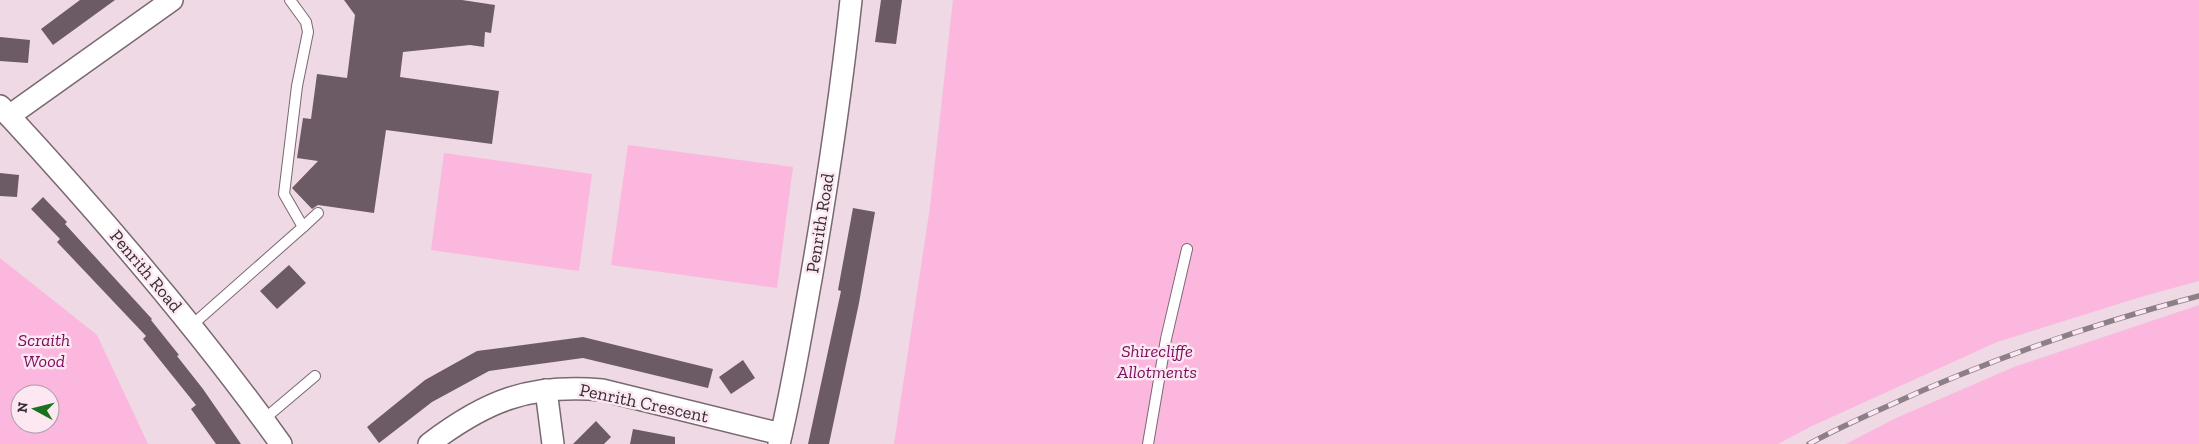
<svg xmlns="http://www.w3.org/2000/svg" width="2199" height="444" font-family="'Zilla Slab',serif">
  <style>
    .green { fill: #fcb7de; fill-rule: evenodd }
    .building { fill: #6c5a64 }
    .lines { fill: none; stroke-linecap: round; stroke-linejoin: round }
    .lane-casing { stroke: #7a6871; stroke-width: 12 }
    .street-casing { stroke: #7a6871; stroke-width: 24 }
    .lane { stroke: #fff; stroke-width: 10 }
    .street { stroke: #fff; stroke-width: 21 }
    .rail-casing { stroke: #8c7f86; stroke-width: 5.5 }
    .rail { stroke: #fce7f2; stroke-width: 4; stroke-dasharray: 11; stroke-linecap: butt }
    .labels { text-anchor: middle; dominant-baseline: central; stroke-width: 5; stroke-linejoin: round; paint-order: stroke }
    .street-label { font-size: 18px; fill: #342d31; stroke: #fce7f2 }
    .park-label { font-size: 18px; font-style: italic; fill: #7b0f5b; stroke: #fce7f2 }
  </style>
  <rect width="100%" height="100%" fill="#eed9e4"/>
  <g class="green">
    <path d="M953 0H2199V281L2144 296 1997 342 1812 426 1778 444H894L930 207Z"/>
    <path d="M628 145 793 167 777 288 611 265Z"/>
    <path d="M444 153 592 174 579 271 431 250Z"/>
    <path d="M0 258 97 335 148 444H0ZM20 394H50V424H20Z"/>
    <path d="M2199 305V444H1846L1896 418 2014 367Z"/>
  </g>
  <g class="building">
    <path d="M80 0H115L53 45 41 29Z"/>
    <path d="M344 0H462L495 5 491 33 485 32 484 47 470 45 403 52 400 77 499 91 492 144 386 130 374 213 318 205 312 209 292 188 318 161 297 158 303 118 311 119 317 74 347 78 355 15Z"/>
    <path d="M881 0H902L896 44 875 42Z"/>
    <path d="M0 37 30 40 28 63 0 61Z"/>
    <path d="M0 173 19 175 17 197 0 196Z"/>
    <path d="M43 197 67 222 65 224 152 319 151 320 179 355 177 356 203 389 241 444H216L191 409 196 405 143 339 146 336 57 242 60 239 31 209Z"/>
    <path d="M853 208 875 212 859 303 829 444H808L841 291 838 290Z"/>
    <path d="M289 265 306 283 277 309 260 291Z"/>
    <path d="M583 337 713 369 708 388 583 358 489 371 432 402 379 443 367 427 425 380 477 351Z"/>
    <path d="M743 360 755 378 731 394 719 377Z"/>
    <path d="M596 421 611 437 604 444H573Z"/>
    <path d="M633 429 675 437V444H630Z"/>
  </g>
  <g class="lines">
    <g class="lane-casing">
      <g id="lane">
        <path d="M303 227 318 213"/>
        <path d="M191 326 303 227 284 194 297 86 308 32 306 22 290 0"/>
        <path d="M263 420 315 376"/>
        <path d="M1148 444 1166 339 1187 249"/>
      </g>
    </g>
    <g class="street-casing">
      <g id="street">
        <path d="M0 106C100 214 195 324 281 444"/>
        <path d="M9 116 172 0"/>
        <path d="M546 390 553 444"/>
        <path d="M429 444C487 400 529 384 602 390L781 434"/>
        <path d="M779 444C792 390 801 334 811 279 827 187 841 94 851 0"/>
      </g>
    </g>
    <use href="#lane" class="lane"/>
    <use href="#street" class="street"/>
    <g class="rail-casing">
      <path id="rail" d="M1809 444C1834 430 1861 418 1888 406 1988 360 2092 324 2199 296"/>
    </g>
    <use href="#rail" class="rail"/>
  </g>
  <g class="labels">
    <g class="street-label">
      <text transform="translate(820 223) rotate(-81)">Penrith Road</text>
      <text transform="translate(146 271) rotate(50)">Penrith Road</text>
      <text transform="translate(644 403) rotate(12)">Penrith Crescent</text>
    </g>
    <g class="park-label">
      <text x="44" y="340">Scraith<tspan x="44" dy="21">Wood</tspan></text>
      <text x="1157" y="351">Shirecliffe<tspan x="1157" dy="21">Allotments</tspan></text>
    </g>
  </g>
  <g transform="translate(35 409) rotate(277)"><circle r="24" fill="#fce7f2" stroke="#ac9da5"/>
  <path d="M0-4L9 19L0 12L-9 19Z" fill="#1b721e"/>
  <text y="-8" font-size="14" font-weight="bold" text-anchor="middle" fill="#342d31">N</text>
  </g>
</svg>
